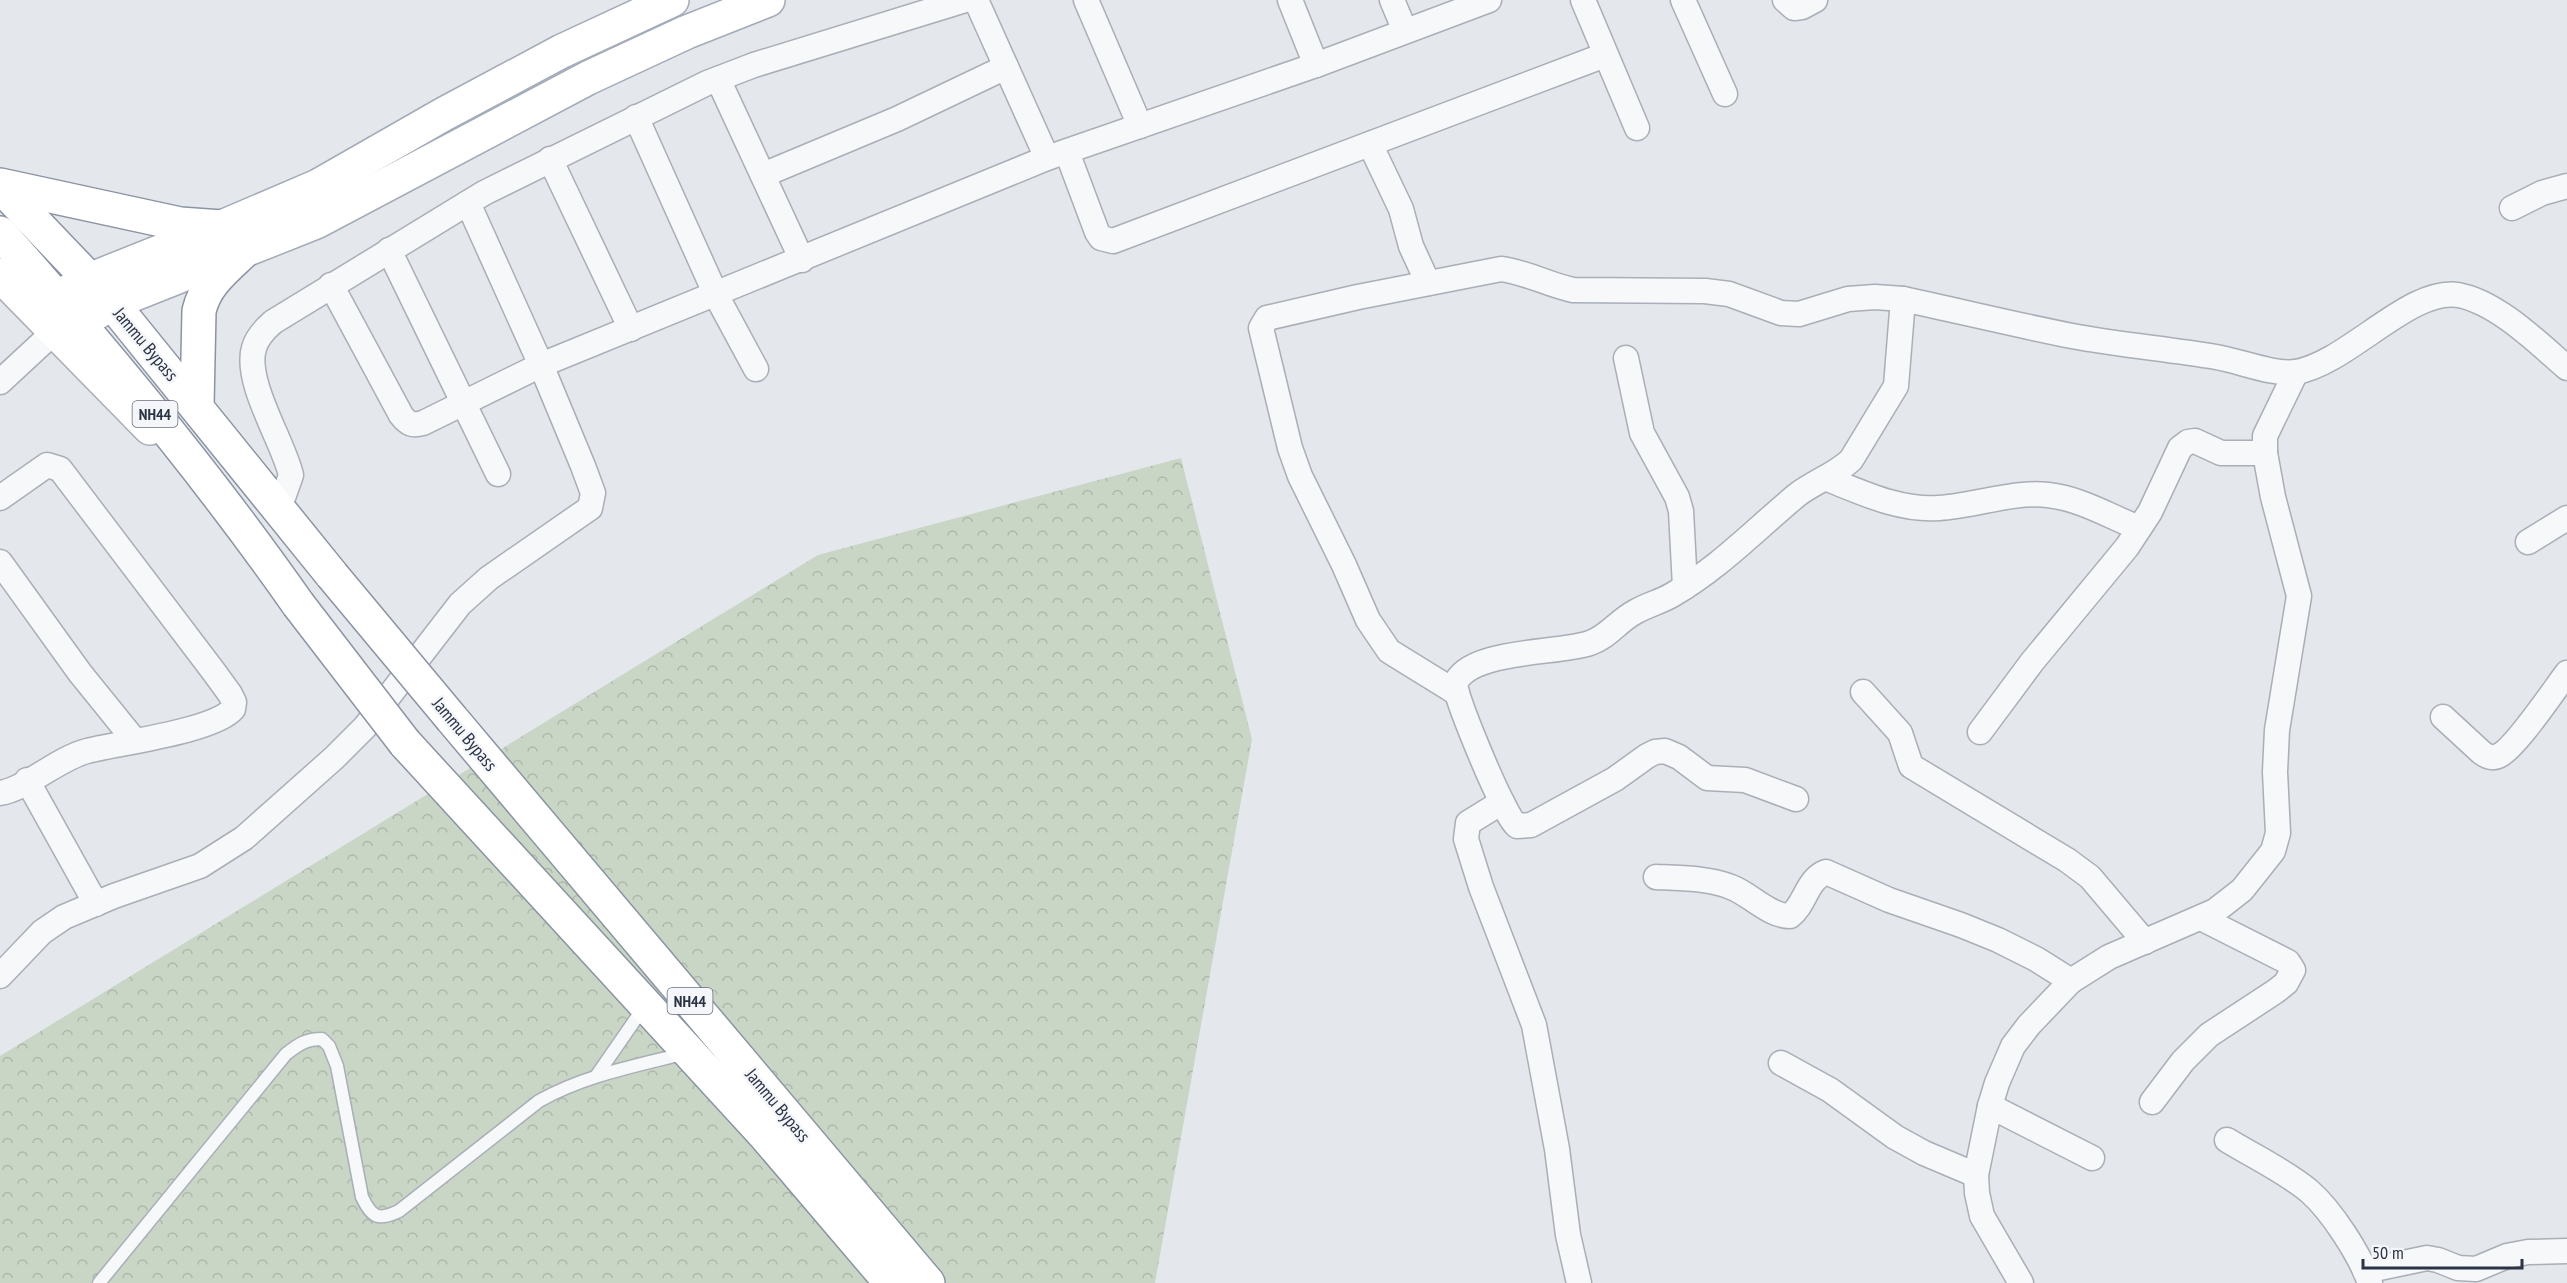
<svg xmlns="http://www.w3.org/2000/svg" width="2567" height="1283" font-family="'PT Sans Narrow',sans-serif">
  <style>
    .forest { fill: url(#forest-crowns) }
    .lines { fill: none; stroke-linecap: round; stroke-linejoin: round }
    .lane-casing { stroke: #a9aeb7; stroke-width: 15 }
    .street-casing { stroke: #a9aeb7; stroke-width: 27 }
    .secondary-casing { stroke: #a9aeb7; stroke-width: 36 }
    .primary-casing { stroke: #a3abb8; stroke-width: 36 }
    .highway-casing { stroke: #8b94a3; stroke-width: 36 }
    .lane { stroke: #f7f8fa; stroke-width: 12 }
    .street { stroke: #f7f8fa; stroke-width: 24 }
    .secondary { stroke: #fff; stroke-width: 33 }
    .primary { stroke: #fff; stroke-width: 33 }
    .highway { stroke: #fff; stroke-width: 33 }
    .highway-bridge-casing { stroke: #8b94a3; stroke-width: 36; stroke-linecap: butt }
    .highway-bridge { stroke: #fff; stroke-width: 33 }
    .labels { text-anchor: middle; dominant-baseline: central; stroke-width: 5; stroke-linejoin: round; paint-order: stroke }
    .shield { fill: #f4f6f9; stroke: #676e7b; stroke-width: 1.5 }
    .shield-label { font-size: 16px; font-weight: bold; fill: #2b3445 }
    .street-label { font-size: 18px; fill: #2b3445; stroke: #f4f6f9 }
  </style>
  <defs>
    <pattern id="forest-crowns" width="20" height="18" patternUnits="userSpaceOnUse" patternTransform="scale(1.5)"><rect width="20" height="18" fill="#c9d6c5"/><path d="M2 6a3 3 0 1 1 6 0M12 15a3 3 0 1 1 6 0" fill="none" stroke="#adb8ab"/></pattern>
  </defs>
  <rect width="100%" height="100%" fill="#e4e7ec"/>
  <path class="forest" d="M1181 458 1252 739 1155 1283H0V1056L818 555Z"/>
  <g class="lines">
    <g class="lane-casing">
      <g id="lane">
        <path d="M597 1075 644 1007"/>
        <path d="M99 1283 286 1054C299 1044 306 1039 322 1039L329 1046 337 1066 362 1197C372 1218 378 1221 399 1211L539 1101C585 1075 636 1066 686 1053"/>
      </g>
    </g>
    <g class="street-casing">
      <g id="street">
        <path d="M976 0 1047 158 1316 65 1489 0"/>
        <path d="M1086 0 1140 126"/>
        <path d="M1290 0 1316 65"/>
        <path d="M1392 0 1405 31"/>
        <path d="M1583 0 1637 128"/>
        <path d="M1683 0 1725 94"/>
        <path d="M1785 0 1794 8 1802 7 1815 0"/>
        <path d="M718 79 802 260"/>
        <path d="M636 117 716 295 756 369"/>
        <path d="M1370 144 1401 209 1411 246 1428 283"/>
        <path d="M1067 152 1097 232 1101 238 1113 241 1605 55"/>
        <path d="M550 159 631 329"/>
        <path d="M763 175 897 119 1006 67"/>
        <path d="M2512 208 2542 193 2567 186"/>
        <path d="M389 250 498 474"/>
        <path d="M331 285 401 415C408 424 412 426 423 423L541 365 1047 158"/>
        <path d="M1626 358 1642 433 1677 497 1681 511 1685 587"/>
        <path d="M0 382 54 332"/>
        <path d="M1825 478C1861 492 1899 511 1939 508 1975 506 2012 491 2048 495 2079 498 2111 517 2139 528"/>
        <path d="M0 498 47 465 60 469 214 672 230 694 234 702 233 709C214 731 119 743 87 751 57 759 26 789 0 793"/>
        <path d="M279 509 291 475C283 441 244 382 254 348 257 337 265 329 273 322L484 193 707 83 754 65 965 0"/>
        <path d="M2528 542 2567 518"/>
        <path d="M0 562 80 673 135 741"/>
        <path d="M1863 692 1900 733 1911 766 2067 860 2090 877 2145 942"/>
        <path d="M1457 693 1389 651 1368 620 1344 565 1300 476 1290 448 1261 328 1267 318 1358 297 1501 269C1526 272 1549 285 1573 290L1705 291 1729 294 1781 313 1799 314 1848 299 1875 297 1903 299C1959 311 2016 325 2072 336 2120 345 2168 349 2216 357 2240 361 2273 375 2296 372 2348 363 2410 287 2458 295 2497 302 2538 343 2567 368"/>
        <path d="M2443 717 2481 752C2486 756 2491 759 2498 756 2514 750 2554 690 2567 673"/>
        <path d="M1980 732 2032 662 2127 547 2150 512 2180 448 2188 442 2195 441 2221 453H2265"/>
        <path d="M27 780 96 904"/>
        <path d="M1796 799 1745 780 1707 778 1679 757 1665 751 1655 752 1647 756 1615 779 1531 825 1517 826C1503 815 1459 705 1455 685 1466 649 1560 654 1590 643 1608 637 1618 621 1635 612 1647 605 1660 602 1672 595 1719 568 1756 529 1797 495 1814 482 1835 475 1851 460L1896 386 1903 299"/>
        <path d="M1502 802 1468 823 1466 839 1481 887 1534 1025 1557 1149 1568 1235 1579 1283"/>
        <path d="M1656 877C1680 878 1708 878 1731 887 1750 894 1769 916 1790 916 1805 905 1807 879 1826 872L1889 900 1961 925 1998 940 2036 959 2071 981"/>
        <path d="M0 976 42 932 64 917 114 896 200 866 244 838 334 758 365 727 460 604 489 578 590 508 593 493 583 466 541 365 468 203"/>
        <path d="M1781 1063 1830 1090 1895 1137 1924 1153 1976 1175"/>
        <path d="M2152 1102 2183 1061 2209 1035 2276 991 2286 983 2293 970 2288 962 2201 918"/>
        <path d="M1990 1106 2092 1158"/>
        <path d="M2227 1140C2253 1156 2285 1171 2309 1191 2332 1211 2360 1255 2370 1283"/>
        <path d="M2365 1271 2427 1258 2438 1260 2458 1268 2476 1269 2507 1256 2528 1252 2567 1251"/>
        <path d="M2021 1283 1982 1216 1977 1193 1976 1175 1990 1106 1997 1083 2013 1046 2029 1025 2071 981 2109 957 2215 911 2242 890 2273 851 2278 833 2275 772 2277 730 2299 596 2273 497 2265 453V436L2296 372"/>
      </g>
    </g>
    <g class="secondary-casing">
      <path id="secondary" d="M0 275 150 428"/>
    </g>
    <g class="primary-casing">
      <g id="primary">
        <path d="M58 297 89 280 222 227 318 186 444 114 562 51 672 0"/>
        <path d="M80 323 112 303 316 222 588 78 687 32 768 0"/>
      </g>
    </g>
    <g class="highway-casing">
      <g id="highway">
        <path d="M0 185 180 224 222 227"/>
        <path d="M0 186 112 303 332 575"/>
        <path d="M0 233C106 352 207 474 298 604"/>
        <path d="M197 405 199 311C205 285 223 271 242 253"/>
        <path d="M452 719 928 1283"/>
        <path d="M405 743 764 1134 891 1283"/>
      </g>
    </g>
    <use href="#lane" class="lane"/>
    <use href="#street" class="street"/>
    <use href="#secondary" class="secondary"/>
    <use href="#primary" class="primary"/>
    <use href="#highway" class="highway"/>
    <g class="highway-bridge-casing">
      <g id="highway-bridge">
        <path d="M332 575 452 719"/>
        <path d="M298 604 405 743"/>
      </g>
    </g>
    <use href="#highway-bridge" class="highway-bridge"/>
  </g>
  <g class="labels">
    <g class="shield">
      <rect x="132.5" y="401" width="45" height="26" rx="4.5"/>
      <rect x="667.5" y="988" width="45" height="26" rx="4.5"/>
    </g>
    <g class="shield-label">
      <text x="155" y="414">NH44</text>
      <text x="690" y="1001">NH44</text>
    </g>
    <g class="street-label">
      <text transform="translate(146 344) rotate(50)">Jammu Bypass</text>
      <text transform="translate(465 734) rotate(50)">Jammu Bypass</text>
      <text transform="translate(778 1105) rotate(50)">Jammu Bypass</text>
    </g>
  </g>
  <path d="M2363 1259v9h159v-9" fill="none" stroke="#2b3445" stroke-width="3"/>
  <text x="2372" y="1259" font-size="18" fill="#2b3445" stroke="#f4f6f9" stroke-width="4.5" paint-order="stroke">50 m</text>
</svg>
